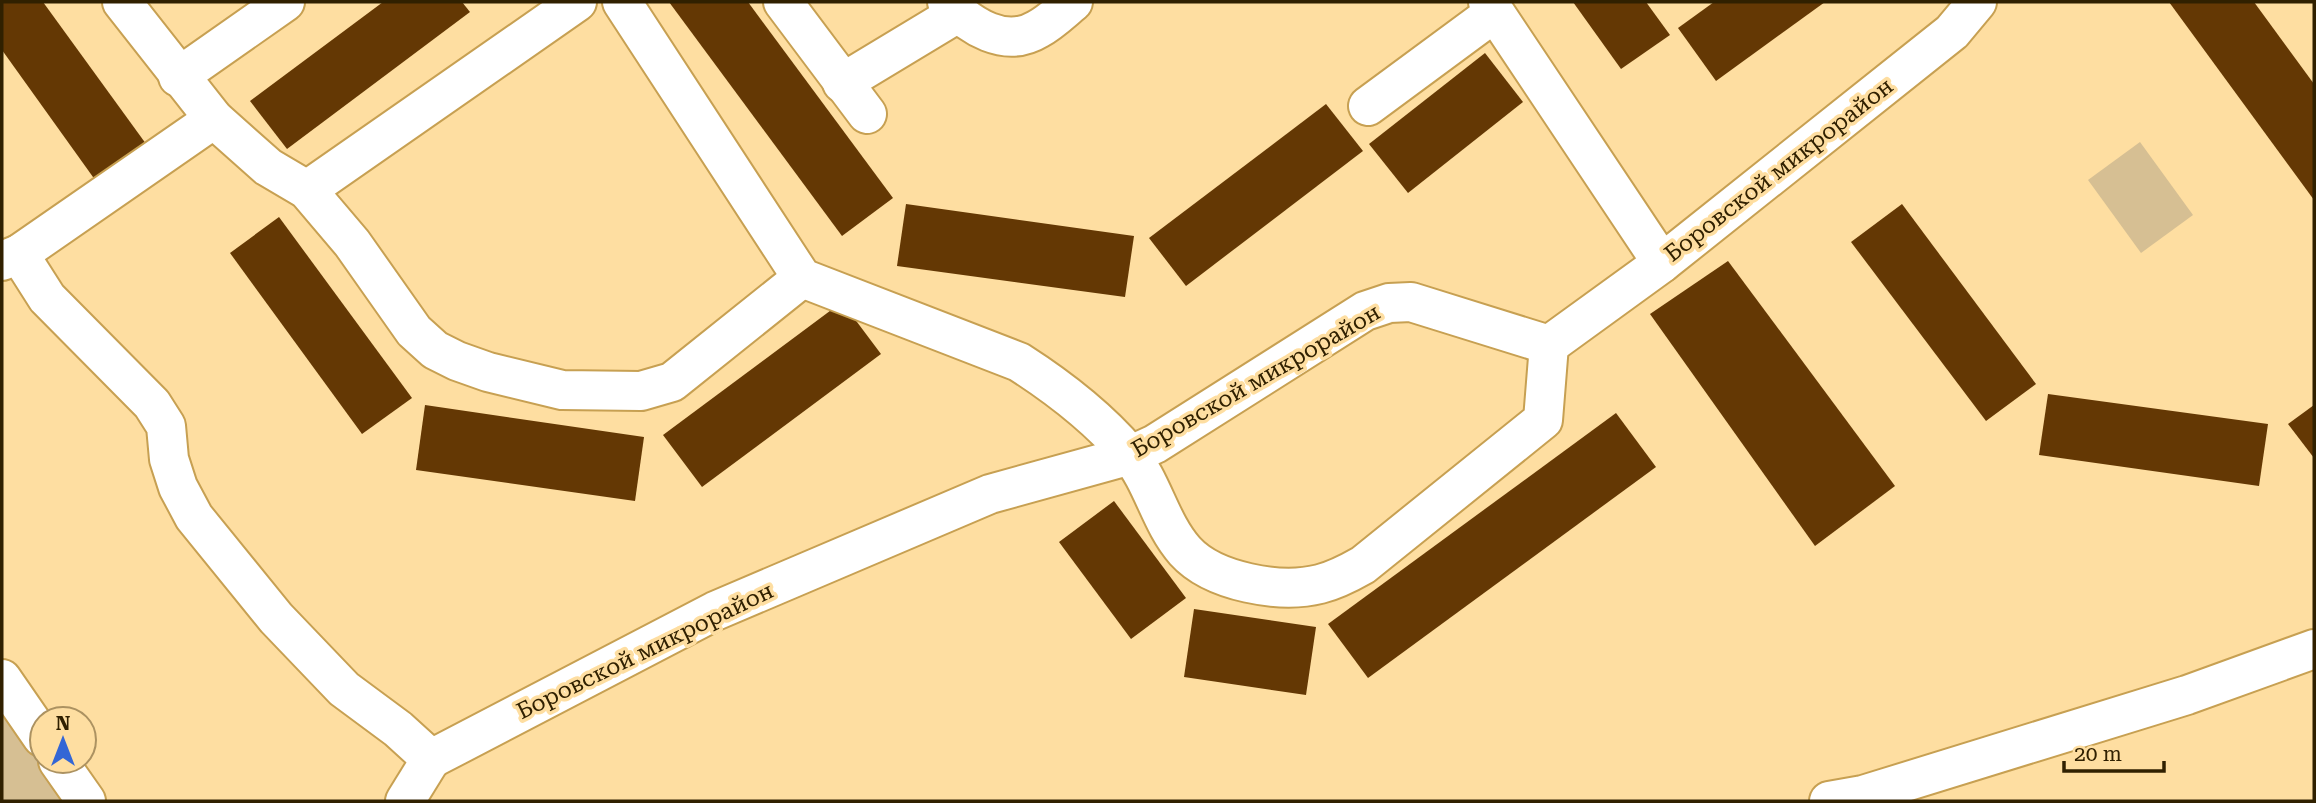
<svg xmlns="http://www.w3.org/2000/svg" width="2316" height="803" font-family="'Roboto Serif',serif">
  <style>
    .green { fill: #d6bf93 }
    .building { fill: #643804 }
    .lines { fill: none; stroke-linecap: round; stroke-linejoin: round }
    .minor-casing { stroke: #c7a052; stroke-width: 42 }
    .minor { stroke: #fff; stroke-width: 38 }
    .labels { text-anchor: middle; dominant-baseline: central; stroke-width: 7; stroke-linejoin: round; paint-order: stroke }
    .street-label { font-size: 23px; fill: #302000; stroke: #fedea1 }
  </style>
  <rect width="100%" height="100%" fill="#fedea1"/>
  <g class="green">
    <path d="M2140 142 2193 215 2141 253 2088 180Z"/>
    <path d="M2 704 70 801H2Z"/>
  </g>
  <g class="building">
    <path d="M2 2H43L149 148 98 184 2 50Z"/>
    <path d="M383 2H462L470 12 287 149 250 101Z"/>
    <path d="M669 2H748L893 198 842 236Z"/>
    <path d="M1573 2H1646L1670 35 1621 69Z"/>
    <path d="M1714 2H1825L1716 81 1678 28Z"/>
    <path d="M2169 2H2254L2314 84V200Z"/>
    <path d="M1485 53 1523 102 1408 193 1369 144Z"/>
    <path d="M1326 104 1363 151 1186 286 1149 238Z"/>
    <path d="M906 204 1134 236 1125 297 897 266Z"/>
    <path d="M1902 204 2036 384 1986 421 1851 242Z"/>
    <path d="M279 217 412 398 362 434 230 253Z"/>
    <path d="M1728 261 1895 486 1815 546 1650 314Z"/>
    <path d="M842 302 881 354 702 487 663 435Z"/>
    <path d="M2048 394 2268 424 2259 486 2039 455Z"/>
    <path d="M425 405 644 437 635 501 416 470Z"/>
    <path d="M2314 405V458L2288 424Z"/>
    <path d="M1616 413 1656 467 1368 678 1328 624Z"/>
    <path d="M1114 501 1186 598 1131 639 1059 542Z"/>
    <path d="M1194 609 1316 627 1306 695 1184 677Z"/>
  </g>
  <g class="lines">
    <g class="minor-casing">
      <g id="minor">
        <path d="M122 2 214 119 268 167 307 190 352 243 414 331 435 350 457 361 488 372 562 390 641 391 672 382 802 278"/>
        <path d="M622 2 802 278 1019 362C1058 387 1099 419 1129 454 1153 482 1160 523 1185 551 1213 582 1280 594 1320 584 1336 580 1349 573 1363 565L1543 420 1549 345"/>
        <path d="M783 2 867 114"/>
        <path d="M947 2C970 26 1005 49 1038 29 1051 22 1062 11 1073 2"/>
        <path d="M1488 2 1662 263"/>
        <path d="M178 77 285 2"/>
        <path d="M842 83 958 13"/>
        <path d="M1368 106 1494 13"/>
        <path d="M307 190 577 2"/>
        <path d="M19 254 47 298 152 404 166 426 169 459 178 487 194 517 276 618 344 689 398 729 431 759"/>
        <path d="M2 261 19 254 214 119"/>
        <path d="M2 679 42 737"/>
        <path d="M431 759 715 611 990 494 1131 455 1155 444 1365 311 1389 303 1411 302 1549 345 1662 263 1952 32 1977 2"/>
        <path d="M58 761 86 801"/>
        <path d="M405 801 431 759"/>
        <path d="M1829 801 1863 795 2187 695 2314 649"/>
      </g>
    </g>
    <use href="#minor" class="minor"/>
  </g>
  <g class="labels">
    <g class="street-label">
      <text transform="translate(1779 170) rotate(-38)">Боровской микрорайон</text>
      <text transform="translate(1256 381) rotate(-30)">Боровской микрорайон</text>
      <text transform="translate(645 651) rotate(-26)">Боровской микрорайон</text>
    </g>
  </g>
  <rect width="2316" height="803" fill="none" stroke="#302000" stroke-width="7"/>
  <g transform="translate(63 740)"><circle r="33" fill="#fedea1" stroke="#ac9261" stroke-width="2"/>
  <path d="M0-5L12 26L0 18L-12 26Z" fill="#3366d5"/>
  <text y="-10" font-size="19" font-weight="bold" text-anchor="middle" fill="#302000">N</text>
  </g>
  <path d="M2064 761v10h100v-10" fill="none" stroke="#302000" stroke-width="3.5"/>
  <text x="2074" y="761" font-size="21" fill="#302000" stroke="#fedea1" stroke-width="5" paint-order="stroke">20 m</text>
</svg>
